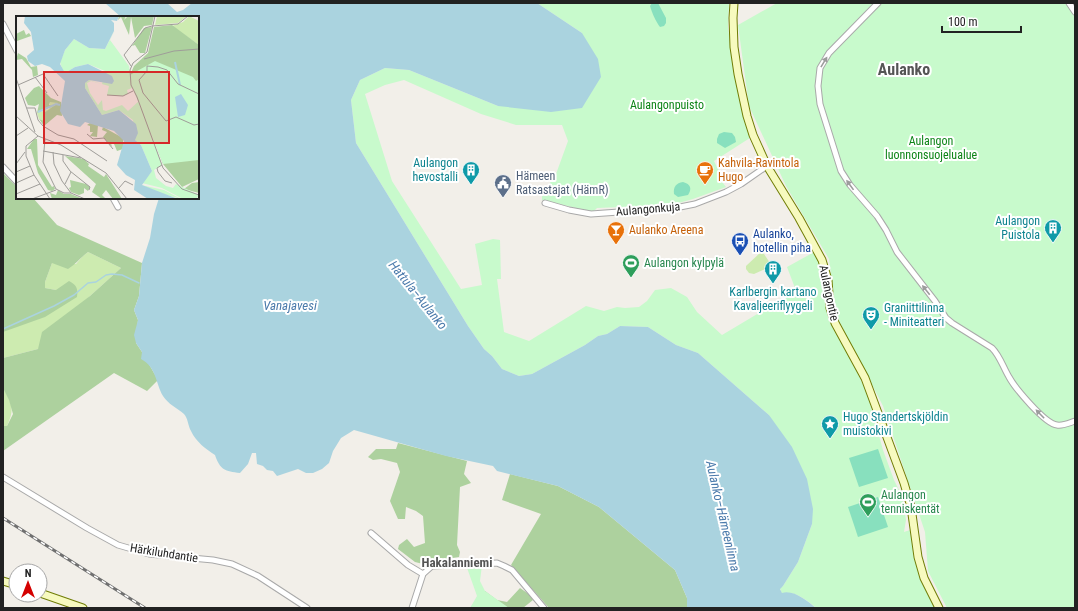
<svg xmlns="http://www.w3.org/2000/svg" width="1078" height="611" font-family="'Roboto Condensed',sans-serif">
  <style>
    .grass { fill: #cdebb0 }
    .forest { fill: #add19e }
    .park { fill: #c8facc }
    .pitch { fill: #88e0be }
    .water { fill: #aad3df }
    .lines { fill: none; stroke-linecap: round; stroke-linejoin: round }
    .stream { stroke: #aad3df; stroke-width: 1.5 }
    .street-casing { stroke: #a9a9a9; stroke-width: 7 }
    .secondary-casing { stroke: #707d05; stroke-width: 9 }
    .street { stroke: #fff; stroke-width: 5 }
    .secondary { stroke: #f7fabf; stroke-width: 7 }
    .rail-casing { stroke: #707070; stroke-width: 3 }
    .rail { stroke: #fff; stroke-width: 1.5; stroke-dasharray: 4.5; stroke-linecap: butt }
    .oneway { fill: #9c9c9c }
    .labels { text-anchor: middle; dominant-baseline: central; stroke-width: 4; stroke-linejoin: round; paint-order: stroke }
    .park-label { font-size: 12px; fill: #0c8416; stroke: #fff }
    .culture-label { font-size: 12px; fill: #0d838f; stroke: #fff; text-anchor: end }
    .food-label { font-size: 12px; fill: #c56008; stroke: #fff; text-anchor: start }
    .service-label { font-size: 12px; fill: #4e5e75; stroke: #fff; text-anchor: start }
    .street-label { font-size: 12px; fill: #222; stroke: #fff }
    .transit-label { font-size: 12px; fill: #164399; stroke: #fff; text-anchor: start }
    .leisure-label { font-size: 12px; fill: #27864d; stroke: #fff; text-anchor: start }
    .water-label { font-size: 13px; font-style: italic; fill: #4a7aab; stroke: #fff }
    .neighbourhood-label { font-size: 13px; font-weight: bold; fill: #555; stroke: #fff }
    .district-label { font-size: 16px; font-weight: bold; fill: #555; stroke: #fff }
    .inset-river { fill: none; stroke: #aad3df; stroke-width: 2 }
    .inset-road { fill: none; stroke: #9f9d99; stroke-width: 1 }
    .view { fill: #d62828; fill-opacity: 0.15; stroke: #d62828; stroke-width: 2 }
    .inset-edge { fill: none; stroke: #222; stroke-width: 2 }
  </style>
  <rect width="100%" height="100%" fill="#f2efe9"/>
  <g class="grass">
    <path d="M762 251 772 266 754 274 749 273 746 269V266Z"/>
    <path d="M88 252 121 268 90 296 38 349 3 358V332L56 290 45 288V282L52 263 76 264 82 257Z"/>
    <path d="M3 388C12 404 15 409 7 426H3Z"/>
  </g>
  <g class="forest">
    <path d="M3 173 17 187V198H33L57 225 142 263 139 296 134 310 138 320 136 343 142 352 158 380 147 391 114 373 3 451V426H7L13 414 9 400 3 388V358L38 349 42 332 90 296 121 268 88 252C81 257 76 264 68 269L52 263 45 282V288L56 290 69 281C77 285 78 289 77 297L45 317 3 332Z"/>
    <path d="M398 443 467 461 464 474 471 483 460 487 457 545 460 552 459 557 433 561 423 564 415 562 398 549 399 545 407 539 414 547 425 543 423 516 416 511 406 507 405 519H398L390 501 400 472 397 463 381 459 373 460 368 457 376 449H396Z"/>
    <path d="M510 474 558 486 599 507 675 570 687 598V608H549L511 565 541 514 502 500Z"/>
    <path d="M520 588 530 595 533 600 523 608H470L485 591 497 600 507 602Z"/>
  </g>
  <g class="park">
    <path d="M537 3H729L728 27 731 49 741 108 753 136 714 161 720 173 717 175 726 187 693 199 671 205 597 208 593 212 542 200V195L556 174 568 141 562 125H516L481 114 404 80 385 85 365 94 392 181 461 289 482 285 475 244 493 239 500 240 501 279H497L504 332 529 341 586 306 604 311 617 307 625 308 639 307 647 301 655 290 671 288 687 297 697 312 722 335 789 295 795 288 787 267 816 251 823 276 826 305 831 325 851 358 868 396 883 450 894 480 900 492 903 502 906 520 904 532 910 530 914 558 921 580 935 608H816C808 601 793 589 782 594L780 588 783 586 798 562 812 524 769 415 698 353 676 345 648 327 620 326 607 334 598 336 585 345 532 374 519 376 502 369 492 356 484 349 468 326 356 143 351 100 360 80 385 68 409 70 498 106 582 33Z"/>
    <path d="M777 3H1075V608H947L928 571 925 532 883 406 836 315 829 259 786 186 749 106 738 25Z"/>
    <path d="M466 565H482L480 581 485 591 509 608H470L477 596Z"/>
  </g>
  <g class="pitch">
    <path d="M652 3H658L666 18V23L664 26 660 27C656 22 652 13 650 6Z"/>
    <path d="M724 132 732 133 735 137 736 142 725 148 717 143V139L719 134Z"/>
    <path d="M683 182C691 184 692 189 688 195L678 197 674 194C673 187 676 183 683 182Z"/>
    <path d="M878 449 888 478 859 487 849 458Z"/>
    <path d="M878 497 888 527 858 537 848 507Z"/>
  </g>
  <path class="water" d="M105 3H167L177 12 183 10 192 3H537L582 33 598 59 601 77 582 108 551 112 498 106 409 70 385 68 360 80 351 100 356 143 468 326 484 349 492 356 502 369 519 376 532 374 585 345 598 336 607 334 620 326 648 327 676 345 698 353 769 415 792 447 807 479 813 509 812 524 798 562 783 586 780 589 782 593C793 589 808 601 816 608H687V598L675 570 599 507 558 486 497 471 493 466 446 456 354 430 341 438 333 451 329 463 322 469 313 473H306L298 469 277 476 273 471 267 470 263 466 257 464 256 453H252L248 464 240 473C225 471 220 470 215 455 206 449 196 442 191 431 188 426 188 418 184 414 177 408 168 404 163 396 155 382 157 368 141 359L142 352 136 343 134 335 138 320 134 310 139 296 142 263 150 238 154 214 159 198H198V17H121Z"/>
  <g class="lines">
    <path class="stream" d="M3 329 54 306 74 295 88 283 96 282 106 275 112 274 122 275 139 283"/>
    <g class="street-casing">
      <g id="street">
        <path d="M878 3 829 53 820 68 818 86 820 104 841 171 850 185 877 216 886 230 897 252 935 301 946 318 952 323 992 348C1000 356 1003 367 1009 377 1015 388 1045 424 1057 425 1063 426 1069 423 1075 421"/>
        <path d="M1069 3 1075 12"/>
        <path d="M3 24 17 51"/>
        <path d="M3 167 17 182"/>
        <path d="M113 198 118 207"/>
        <path d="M545 203 569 210 591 214 675 208 695 204 726 192 741 184 767 166"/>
        <path d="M3 477 87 528 118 545 149 554 213 560 232 564 258 576 307 608"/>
        <path d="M371 533 408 565 423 574"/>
        <path d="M412 608 423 574 432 566 497 563 504 566 512 570 544 608"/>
      </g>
    </g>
    <g class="secondary-casing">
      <g id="secondary">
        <path d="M734 3 733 18 734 47 738 74 747 116 753 135 767 166 799 218 822 260 828 280 830 308 835 323 865 378 904 483 911 507 918 557 924 578 939 608"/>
        <path d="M3 581 16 585"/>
        <path d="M40 593 83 608"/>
      </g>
    </g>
    <use href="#street" class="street"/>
    <use href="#secondary" class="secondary"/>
    <g class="rail-casing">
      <path id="rail" d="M3 518 145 608"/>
    </g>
    <use href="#rail" class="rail"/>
  </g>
  <defs><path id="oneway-solid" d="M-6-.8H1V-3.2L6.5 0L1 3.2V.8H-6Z"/></defs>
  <g class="oneway">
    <use href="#oneway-solid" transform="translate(824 62) rotate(-59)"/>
    <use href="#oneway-solid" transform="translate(850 185) rotate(-126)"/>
    <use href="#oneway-solid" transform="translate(926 290) rotate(-128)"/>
    <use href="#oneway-solid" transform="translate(1040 414) rotate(-134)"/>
  </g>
  <defs>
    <g id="building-pin" transform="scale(0.9)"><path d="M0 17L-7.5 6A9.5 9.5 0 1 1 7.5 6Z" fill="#0f9aa8" stroke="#fff"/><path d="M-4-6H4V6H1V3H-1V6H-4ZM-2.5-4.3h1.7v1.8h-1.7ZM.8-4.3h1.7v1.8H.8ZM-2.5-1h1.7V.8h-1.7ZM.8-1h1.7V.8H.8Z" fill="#fff"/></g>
    <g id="cafe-pin" transform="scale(0.9)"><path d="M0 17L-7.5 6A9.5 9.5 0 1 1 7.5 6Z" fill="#e8710a" stroke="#fff"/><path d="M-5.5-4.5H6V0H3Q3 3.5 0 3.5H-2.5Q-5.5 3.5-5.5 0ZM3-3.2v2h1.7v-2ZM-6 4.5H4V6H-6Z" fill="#fff"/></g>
    <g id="civic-pin" transform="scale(0.9)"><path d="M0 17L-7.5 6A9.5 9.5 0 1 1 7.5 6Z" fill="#5c6f8a" stroke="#fff"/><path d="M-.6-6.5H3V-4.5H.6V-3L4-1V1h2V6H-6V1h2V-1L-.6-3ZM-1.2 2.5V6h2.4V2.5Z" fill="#fff"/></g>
    <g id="bar-pin" transform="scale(0.9)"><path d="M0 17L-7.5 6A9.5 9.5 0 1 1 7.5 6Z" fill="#e8710a" stroke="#fff"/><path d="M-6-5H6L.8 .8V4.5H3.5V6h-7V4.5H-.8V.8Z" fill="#fff"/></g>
    <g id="bus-pin" transform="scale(0.9)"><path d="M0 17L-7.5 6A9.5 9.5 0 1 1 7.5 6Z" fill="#1a4fb4" stroke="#fff"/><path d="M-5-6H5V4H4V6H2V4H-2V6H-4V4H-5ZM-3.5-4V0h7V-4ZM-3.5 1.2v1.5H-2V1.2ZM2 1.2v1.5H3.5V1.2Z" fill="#fff"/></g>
    <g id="stadium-pin" transform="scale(0.9)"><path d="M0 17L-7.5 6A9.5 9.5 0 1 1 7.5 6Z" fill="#2e9e5b" stroke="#fff"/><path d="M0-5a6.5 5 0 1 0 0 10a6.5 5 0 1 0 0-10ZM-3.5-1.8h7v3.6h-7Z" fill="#fff"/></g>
    <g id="theatre-pin" transform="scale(0.9)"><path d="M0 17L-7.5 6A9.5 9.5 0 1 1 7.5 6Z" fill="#0f9aa8" stroke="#fff"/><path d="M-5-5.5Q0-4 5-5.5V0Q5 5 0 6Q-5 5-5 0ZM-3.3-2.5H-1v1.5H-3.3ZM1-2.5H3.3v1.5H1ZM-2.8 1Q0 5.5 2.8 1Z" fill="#fff"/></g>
    <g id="sight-pin" transform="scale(0.9)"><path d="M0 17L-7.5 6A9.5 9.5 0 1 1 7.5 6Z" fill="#0f9aa8" stroke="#fff"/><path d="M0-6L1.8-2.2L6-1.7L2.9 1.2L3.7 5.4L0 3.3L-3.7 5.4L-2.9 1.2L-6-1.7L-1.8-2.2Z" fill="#fff"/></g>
  </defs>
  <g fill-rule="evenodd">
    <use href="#building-pin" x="471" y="170"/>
    <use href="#cafe-pin" x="705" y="170"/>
    <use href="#civic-pin" x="503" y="183"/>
    <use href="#building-pin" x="1053" y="228"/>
    <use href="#bar-pin" x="616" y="230"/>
    <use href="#bus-pin" x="740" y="241"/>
    <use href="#stadium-pin" x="631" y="263"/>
    <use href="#building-pin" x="773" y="269"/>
    <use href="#theatre-pin" x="871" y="315"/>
    <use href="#sight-pin" x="830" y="424"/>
    <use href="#stadium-pin" x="868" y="502"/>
  </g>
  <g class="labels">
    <g class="park-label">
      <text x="667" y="105">Aulangonpuisto</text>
      <text x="931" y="141">Aulangon<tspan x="931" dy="14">luonnonsuojelualue</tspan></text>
    </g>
    <g class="culture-label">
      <text x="458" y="163">Aulangon<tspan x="458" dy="14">hevostalli</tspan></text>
      <text x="1040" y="221">Aulangon<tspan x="1040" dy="14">Puistola</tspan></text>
      <text x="773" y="292" text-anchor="middle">Karlbergin kartano<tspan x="773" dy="14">Kavaljeeriflyygeli</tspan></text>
      <text x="884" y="308" text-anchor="start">Graniittilinna<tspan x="884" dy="14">- Miniteatteri</tspan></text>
      <text x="843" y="417" text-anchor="start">Hugo Standertskjöldin<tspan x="843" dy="14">muistokivi</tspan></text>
    </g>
    <g class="food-label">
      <text x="718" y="163">Kahvila-Ravintola<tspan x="718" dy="14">Hugo</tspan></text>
      <text x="629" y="230">Aulanko Areena</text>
    </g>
    <g class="service-label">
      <text x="516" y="176">Hämeen<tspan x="516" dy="14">Ratsastajat (HämR)</tspan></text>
    </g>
    <g class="street-label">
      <text transform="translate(648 209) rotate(-5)">Aulangonkuja</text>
      <text transform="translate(829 293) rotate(78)">Aulangontie</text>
      <text transform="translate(164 553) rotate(9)">Härkiluhdantie</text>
    </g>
    <g class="transit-label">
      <text x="753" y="234">Aulanko,<tspan x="753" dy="14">hotellin piha</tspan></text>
    </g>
    <g class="leisure-label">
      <text x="644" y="263">Aulangon kylpylä</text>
      <text x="881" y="495">Aulangon<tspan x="881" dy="14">tenniskentät</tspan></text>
    </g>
    <g class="water-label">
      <text transform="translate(418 295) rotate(51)">Hattula–Aulanko</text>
      <text x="290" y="305">Vanajavesi</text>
      <text transform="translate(723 516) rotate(77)">Aulanko–Hämeenlinna</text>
    </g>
    <g class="neighbourhood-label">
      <text x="457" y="562">Hakalanniemi</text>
    </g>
    <g class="district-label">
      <text x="904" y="69">Aulanko</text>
    </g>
  </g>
  <g transform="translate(16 16)">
    <rect width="183" height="183" fill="#f2efe9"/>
    <path d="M141 0H171L162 7 139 9ZM173 0 183 5V29L156 10 167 6ZM38 85 42 87 28 99 29 105 23 103 21 97 33 93 34 86Z" fill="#cdebb0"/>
    <path d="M103 0H110L108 4 112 0H138L136 9 128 10 119 22 115 1 113 19 105 1 102 4ZM156 9 183 29V163L166 171 147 148 114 59 118 50 132 37 138 11ZM136 11 129 37H124L119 29 116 30 128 12ZM8 14 10 19 13 17 15 20 1 25 0 18ZM2 37 10 42 15 51 21 50 22 59 17 61 16 54 6 43 0 44ZM23 70 35 82 45 86 46 100 41 99 28 110 23 103 29 105 28 97 42 87 34 86 33 89 37 90 21 97 23 88 19 90 12 89 9 82 18 72ZM74 107 82 109 81 121 74 120 77 116H74V110L71 109ZM87 111 107 122V133L101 135 98 128 95 127 96 131 87 121 91 116 86 114ZM18 123H21L22 149 36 171 38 170 39 173 36 175 32 174 22 157 15 133H11ZM49 140 68 143 73 148 72 150 88 161 90 158 106 183H97L90 174 86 179 89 182 86 183 76 176 80 168ZM54 164 70 168 74 171 72 175 68 172V177L63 179 55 176 53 172 55 171ZM183 166V177L168 173 176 167ZM42 174 48 178H55L67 183H36L34 177 40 179Z" fill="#add19e"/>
    <path d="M99 14 94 24 113 50 116 72 111 74 112 78 106 80 91 79 93 70 75 65 71 67 74 77 82 89 86 84 87 94 90 95 106 89 112 95 123 85 146 149 138 154 140 162 150 170 157 172 160 168 183 179 180 183H167L146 172 126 167 136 155 125 129 119 124 117 104 103 94 86 99 69 72V67L73 64 86 68 89 55 72 48 59 51 49 57 47 55 44 46 49 34 58 23 73 32 89 33ZM139 45 177 61 180 65 183 63V144L147 148 115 68 114 59ZM125 169 148 174 165 183 147 178Z" fill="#c8facc"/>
    <path d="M9 0H103L101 5 95 4 98 7V15L89 33 73 32 58 23 49 34 44 48 49 57 59 51 72 48 96 60 98 65 96 68 73 64 69 67V72L86 99 103 94 120 108 122 117 119 124 125 129 136 155 126 169 162 183H132L118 174 119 164 110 159 101 149 108 125 98 115 69 106 64 111 52 108 44 95 49 65 34 51 26 48 19 50 12 45 11 40 18 34 15 16 8 7ZM165 78 172 89 169 99 162 101 159 81Z" fill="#aad3df"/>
    <path class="inset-river" d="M159 46 164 69M22 96 40 88 44 89"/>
    <path class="inset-road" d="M136 10 162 8 172 0M128 43 158 35 183 33M115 50 108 39 129 12 136 10M19 61 31 77M0 62 19 116M2 69 27 58 42 80M183 78 162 68 151 54 142 51 131 50V55L123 64 127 77 150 105 160 101 178 109 183 108M91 79 107 80 117 75M121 81 115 69 114 54 117 47 131 36 139 0M121 81 147 152 166 173 183 179M11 92H19L22 104 27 110 42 119 58 123 91 145M0 100 22 120 45 129 90 157 111 183M71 118 77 123 88 122 97 133M0 120 12 112M22 120 10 130V140L18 159 34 183M29 123 27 146 37 167 40 173 48 177H55M27 135 65 142M37 136 38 148 46 165 55 177 69 183M47 139V145L54 155 74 171 73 174M0 148 9 136M146 149 141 152 142 156 149 165 156 167M0 156 14 150M0 167 18 159M49 168 55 156M103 172 109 165 117 169M0 178 24 168M16 183 40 174"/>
    <path class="view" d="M28 56H153V127H28Z"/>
    <rect width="183" height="183" class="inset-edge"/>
  </g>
  <rect width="1078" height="611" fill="none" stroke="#222222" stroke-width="8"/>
  <g transform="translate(28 583)"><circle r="19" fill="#ffffff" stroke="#a7a7a7"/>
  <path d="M0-3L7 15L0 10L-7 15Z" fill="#d40000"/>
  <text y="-6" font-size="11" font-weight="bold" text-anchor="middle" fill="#222222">N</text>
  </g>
  <path d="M942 26v6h79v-6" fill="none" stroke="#222222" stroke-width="2"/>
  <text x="948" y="26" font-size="12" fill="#222222" stroke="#ffffff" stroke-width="3" paint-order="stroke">100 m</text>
</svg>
